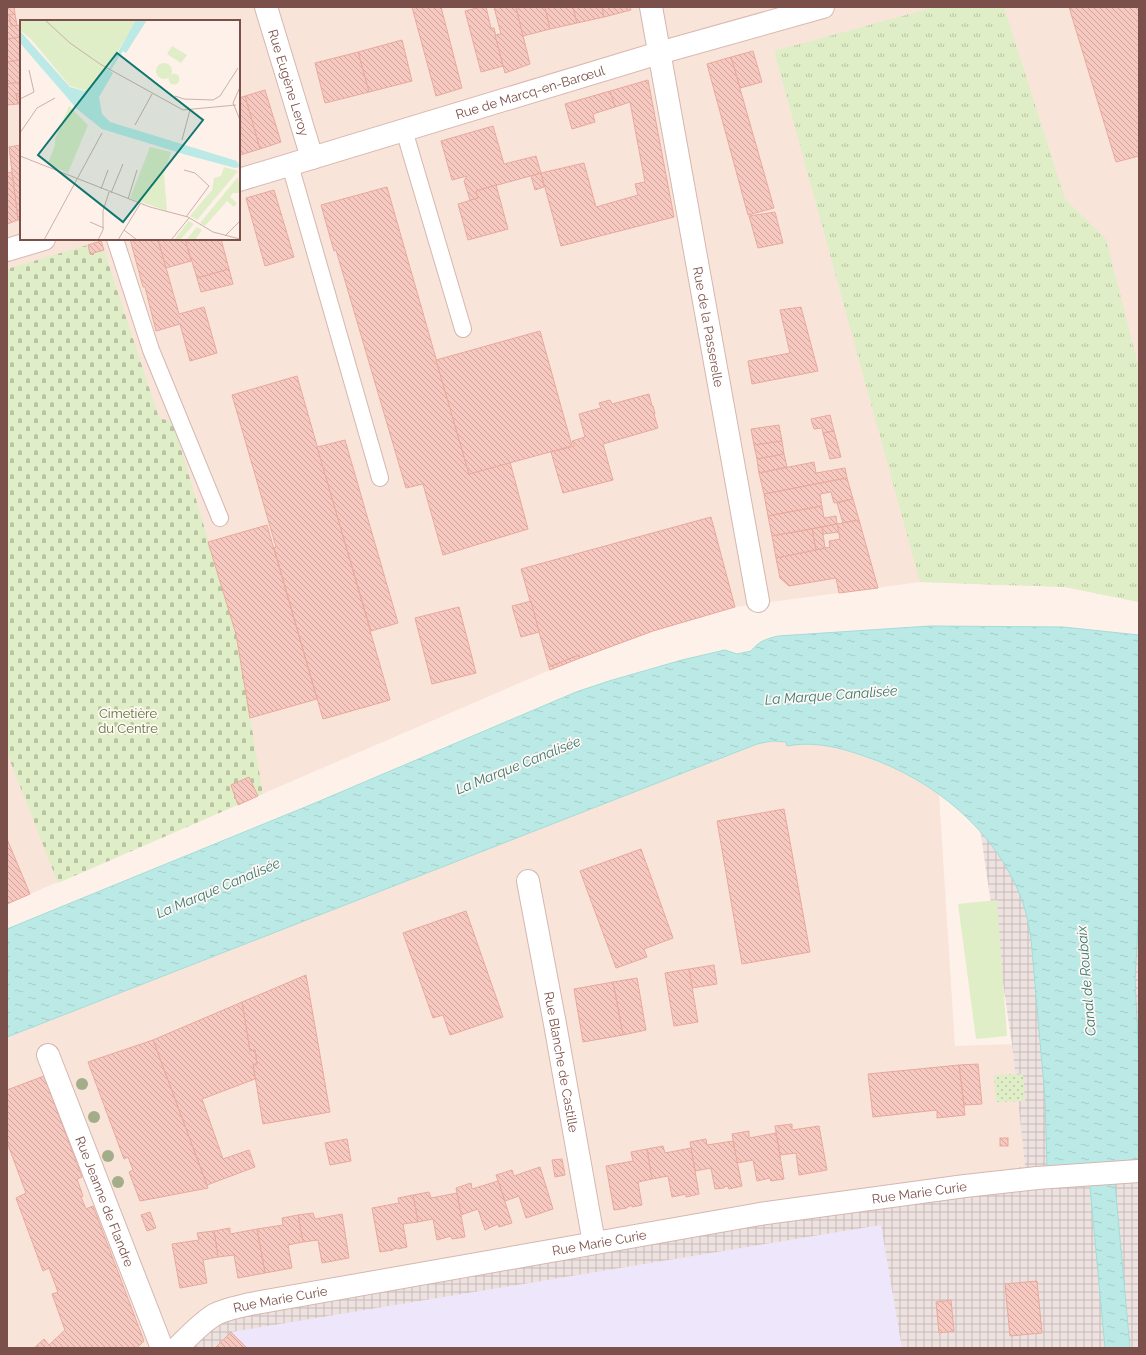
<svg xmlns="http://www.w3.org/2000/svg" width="1146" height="1355" font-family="Raleway,sans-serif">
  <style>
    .residential { fill: #f9e4da; fill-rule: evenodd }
    .industrial { fill: url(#industrial-grid) }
    .education { fill: #eee6fb }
    .grass { fill: url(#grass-tufts) }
    .cemetery { fill: url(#cemetery-stones) }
    .park { fill: url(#park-dots) }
    .pitch { fill: #dfeec6 }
    .water { fill: url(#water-ripples); stroke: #a1ddd8 }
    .building { fill: url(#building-back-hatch); stroke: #eaa99d }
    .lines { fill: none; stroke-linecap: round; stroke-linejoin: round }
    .lane-casing { stroke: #d4b7b0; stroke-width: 18 }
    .street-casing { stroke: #d4b7b0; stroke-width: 24 }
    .secondary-casing { stroke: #dab8b0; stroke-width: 24 }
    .lane { stroke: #fff; stroke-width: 16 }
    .street { stroke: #fff; stroke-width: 22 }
    .secondary { stroke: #fff; stroke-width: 22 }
    .tree { fill: #a4ad8a }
    .labels { text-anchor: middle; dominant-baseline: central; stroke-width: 3.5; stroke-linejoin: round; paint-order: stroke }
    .street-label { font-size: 13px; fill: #7c504a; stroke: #fff7f2 }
    .park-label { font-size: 13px; fill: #5a763b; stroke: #fff7f2 }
    .water-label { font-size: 14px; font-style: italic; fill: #387a76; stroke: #fff7f2 }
    .inset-road { fill: none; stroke: #cab1aa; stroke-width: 1 }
    .view { fill: #0f766e; fill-opacity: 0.15; stroke: #0f766e; stroke-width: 2 }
    .inset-edge { fill: none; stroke: #7c504a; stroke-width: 2 }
  </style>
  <defs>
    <pattern id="industrial-grid" width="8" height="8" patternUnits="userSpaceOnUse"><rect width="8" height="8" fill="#ede2df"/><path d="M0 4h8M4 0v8" fill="none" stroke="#c5bab7"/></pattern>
    <pattern id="grass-tufts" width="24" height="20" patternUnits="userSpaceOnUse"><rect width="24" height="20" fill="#dfeec6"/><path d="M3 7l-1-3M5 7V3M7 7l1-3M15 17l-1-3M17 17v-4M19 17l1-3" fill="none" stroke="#bac3a3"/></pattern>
    <pattern id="cemetery-stones" width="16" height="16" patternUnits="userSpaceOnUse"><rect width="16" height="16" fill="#dfeec6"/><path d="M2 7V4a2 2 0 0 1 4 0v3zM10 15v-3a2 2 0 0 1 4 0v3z" fill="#bac3a3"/></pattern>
    <pattern id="park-dots" width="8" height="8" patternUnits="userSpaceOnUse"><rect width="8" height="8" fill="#dfeec6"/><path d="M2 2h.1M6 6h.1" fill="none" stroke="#bac3a3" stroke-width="1.8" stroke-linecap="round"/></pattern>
    <pattern id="water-ripples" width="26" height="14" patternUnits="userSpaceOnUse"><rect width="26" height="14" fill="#bbeae6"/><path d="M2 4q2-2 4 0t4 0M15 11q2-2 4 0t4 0" fill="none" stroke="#a4cac7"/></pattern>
    <pattern id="building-back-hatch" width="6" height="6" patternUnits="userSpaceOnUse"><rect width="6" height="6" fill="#f6c8bf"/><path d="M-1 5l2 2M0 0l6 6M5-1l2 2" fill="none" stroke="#cca59d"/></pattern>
  </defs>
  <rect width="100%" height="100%" fill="#fef1ea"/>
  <g class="residential">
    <path d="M7 7H1139V602L1065 587 920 582 735 607 653 631 550 670 7 904ZM21 21H239V239H21Z"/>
    <path d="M772 741 786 742 787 746 802 743 827 745 855 753 896 768 920 782 939 794 955 1046 1012 1044 1025 1166 212 1323 185 1348H7V1033L757 744Z"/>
  </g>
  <path class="industrial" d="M959 688 1139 716V1348H185L212 1323 1025 1166 1012 1044Z"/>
  <path class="education" d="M881 1225 902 1348H215L231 1332Z"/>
  <path class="grass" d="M935 7H1004L1065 199 1106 239 1139 368V602L1065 587 920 582 774 51Z"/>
  <path class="cemetery" d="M101 241 159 418 173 422 236 634 263 794 58 883 7 753V269Z"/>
  <path class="park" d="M1023 1074 1025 1101 996 1102 994 1075Z"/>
  <path class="pitch" d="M997 900 1007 1036 976 1039 958 904Z"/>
  <path class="water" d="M930 626 1063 627 1139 635V907L1135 980 1139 1060V1159L1113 1162 1130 1348H1105L1088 1165 1047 1169 1045 1098 1031 939C1029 927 1027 915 1023 903 998 832 934 779 864 756 838 747 814 741 787 746L786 742 772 741 757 744 7 1037V929L315 803 576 692 609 681 682 660 725 650 737 654 751 651C759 641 766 639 778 636Z"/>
  <g class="building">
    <path d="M7 7H14L15 14 7 15Z"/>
    <path d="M412 7H441L462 88 436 96Z"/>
    <path d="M480 7H486L491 28H494L503 66 481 72 465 11Z"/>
    <path d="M494 7H516L530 64 505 73 495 35 501 34Z"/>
    <path d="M516 7H545L550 29 523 36Z"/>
    <path d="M545 7H573L577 23 550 29Z"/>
    <path d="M573 7H602L604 17 577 23Z"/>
    <path d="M602 7H630L631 10 604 17Z"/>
    <path d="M1069 7H1139V156L1116 162Z"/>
    <path d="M15 14 17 26H11L9 15Z"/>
    <path d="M7 15H9L11 26 21 25V37L7 39Z"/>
    <path d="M21 37V60L7 62V39Z"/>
    <path d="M402 40 412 81 369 92 358 52Z"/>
    <path d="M753 51 762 82 740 88 731 57Z"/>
    <path d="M358 52 369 92 325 103 315 63Z"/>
    <path d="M731 57 774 208 748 215 707 64Z"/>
    <path d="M21 60V82L7 84V62Z"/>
    <path d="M648 80 674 217 561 246 541 173 584 163 596 207 638 195 635 184 645 182 630 102 615 107 610 91Z"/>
    <path d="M21 82V93L16 94 18 104 7 105V84Z"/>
    <path d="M265 90 281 142 260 149 245 96Z"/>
    <path d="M610 91 615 107 593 114 595 122 572 129 565 104Z"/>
    <path d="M21 93V104H18L16 94Z"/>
    <path d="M245 96 260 149 240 155 239 150V98Z"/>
    <path d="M493 126 504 164 536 156 541 173 476 191 478 198 470 200 464 181 467 176 452 180 441 141Z"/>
    <path d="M20 145H21V219L18 220 9 147Z"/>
    <path d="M12 172 18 220 7 224V173Z"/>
    <path d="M541 173 544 187 535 190 531 176Z"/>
    <path d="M496 185 508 229 468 240 458 204 478 198 476 191Z"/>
    <path d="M387 187 469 474 510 462 528 529 443 555 423 484 406 488 336 250 334 251 321 205Z"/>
    <path d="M274 190 294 257 265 266 246 198Z"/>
    <path d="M775 212 783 243 758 248 749 216Z"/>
    <path d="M130 239H158L179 314 204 307 217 353 190 361 180 324 156 331 145 287H143Z"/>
    <path d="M158 239H185L191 261 166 268Z"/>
    <path d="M185 239H221L229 269 197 278Z"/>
    <path d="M101 241 104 250 90 254 88 245Z"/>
    <path d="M229 269 233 284 201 292 197 278Z"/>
    <path d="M801 307 818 371 752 384 748 361 790 353 780 310Z"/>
    <path d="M540 331 572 446 469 474 436 360Z"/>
    <path d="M297 376 390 700 323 719 274 548 276 547 232 395Z"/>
    <path d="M649 394 652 406H653L655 414H654L658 428 603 444 613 480 563 493 551 452 574 446 572 441 585 437 579 414 601 408 599 403 610 400 612 404Z"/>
    <path d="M830 415 834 431 823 433 822 428 814 429 811 419Z"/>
    <path d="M779 425 782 441 754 445 751 429Z"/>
    <path d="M834 431 841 457 830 459 823 433Z"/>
    <path d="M345 440 398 623 371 631 317 447Z"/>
    <path d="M782 441 784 454 757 459 754 445Z"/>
    <path d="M784 454 787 467 759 473 757 459Z"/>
    <path d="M814 462 816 473 845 468 847 478 764 494 759 473Z"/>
    <path d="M847 478 853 499 834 503 831 492 820 494 822 506 768 516 764 494Z"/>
    <path d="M853 499 859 520 843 523 837 503Z"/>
    <path d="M822 506 824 518 836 516 837 524 772 536 768 516Z"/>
    <path d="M711 517 735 607 653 631 580 658 579 655 549 667 521 569Z"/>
    <path d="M859 520 878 588 839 593 836 578 789 586 780 578 776 558 830 547 829 541 840 539 837 524Z"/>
    <path d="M837 524 839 532 823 534 822 527Z"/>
    <path d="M267 525 317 699 250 718 236 634 208 542Z"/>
    <path d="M822 527 825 548 816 550 812 529Z"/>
    <path d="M812 529 816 550 776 558 772 536Z"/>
    <path d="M531 601 539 632 521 637 512 606Z"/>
    <path d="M459 607 476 673 432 684 415 618Z"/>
    <path d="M579 655 580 658 550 670 549 667Z"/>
    <path d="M249 777 258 796 238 805 231 785Z"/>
    <path d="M784 809 810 952 742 964 717 821Z"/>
    <path d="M7 839 30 894 7 904Z"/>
    <path d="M641 849 673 938 644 949 647 957 616 968 580 871Z"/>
    <path d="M466 911 503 1017 450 1035 443 1015 433 1018 403 933Z"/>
    <path d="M714 965 717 984 692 988 689 969Z"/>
    <path d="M689 969 698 1022 674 1026 665 973Z"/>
    <path d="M306 975 330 1112 263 1124 253 1064H257L255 1050 250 1051 242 1002Z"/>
    <path d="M637 978 646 1030 623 1035 613 982Z"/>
    <path d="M613 982 623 1035 583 1042 574 989Z"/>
    <path d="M242 1002 250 1051 255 1050 257 1064H253L255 1079 202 1099 223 1159 249 1150 255 1167 207 1185 153 1040Z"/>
    <path d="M153 1040 208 1188 140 1201 129 1172 133 1170 128 1157 124 1159 88 1062Z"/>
    <path d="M978 1064 982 1104 964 1105 959 1065Z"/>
    <path d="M959 1065 965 1115 937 1118V1110L873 1117 868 1074Z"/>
    <path d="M44 1076 82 1177 77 1179 83 1196 81 1197 86 1209 93 1206 144 1341 137 1348H34L44 1339 49 1345 65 1330 52 1294 58 1292 49 1268 43 1271 16 1198 26 1193 7 1142V1090Z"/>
    <path d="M792 1124V1130L819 1126 827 1170 799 1175 796 1153 780 1155 775 1126Z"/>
    <path d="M749 1131V1138L776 1133 784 1179 771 1181 770 1178 757 1181 753 1160 737 1163 732 1134Z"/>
    <rect x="1000" y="1138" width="8" height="8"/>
    <path d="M347 1139 351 1161 330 1165 325 1143Z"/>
    <path d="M706 1139 707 1145 733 1141 742 1186 729 1189 728 1186 724 1187V1188L715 1189 711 1168 695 1171 690 1142Z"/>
    <path d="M663 1146 665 1153 691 1148 699 1194 686 1197V1194L672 1197 668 1176 652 1179 647 1149Z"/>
    <path d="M647 1149 652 1179 638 1182 642 1205 632 1207V1205L627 1207V1208L614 1210 606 1166 633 1161 631 1152Z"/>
    <path d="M562 1159 565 1175 555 1177 552 1160Z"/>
    <path d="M540 1167 553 1209 526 1218 519 1196 505 1201 496 1175 512 1170 514 1176Z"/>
    <path d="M498 1181 512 1223 499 1227 498 1224 485 1230 478 1209 461 1215 456 1188 471 1183 472 1189Z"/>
    <path d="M429 1192 431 1198 457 1193 465 1237 452 1239 451 1236 437 1240 433 1219 418 1222 413 1195Z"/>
    <path d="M413 1195 418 1222 403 1224 407 1247 398 1249V1248L393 1249V1250L380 1252 372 1208 399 1203 398 1198Z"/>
    <path d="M150 1212 156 1228 147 1231 141 1215Z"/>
    <path d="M313 1213 315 1219 342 1214 349 1258 322 1263 318 1240 303 1242 298 1215Z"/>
    <path d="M298 1215 303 1242 288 1245 292 1268 265 1273 257 1229 283 1225 282 1218Z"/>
    <path d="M230 1228V1234L257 1229 265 1273 238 1278 234 1255 218 1257 214 1231Z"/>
    <path d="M214 1231 218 1257 203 1260 207 1283 180 1288 172 1244 199 1240 197 1233Z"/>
    <path d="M1037 1281 1042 1333 1010 1336 1005 1284Z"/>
    <path d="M951 1300 954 1331 939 1333 936 1302Z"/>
    <path d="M231 1332 247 1348H215Z"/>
  </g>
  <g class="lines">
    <g class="lane-casing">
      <g id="lane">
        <path d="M404 130 463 329"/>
        <path d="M290 165 380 478"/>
        <path d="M115 239 151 350 220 518"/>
      </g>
    </g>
    <g class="street-casing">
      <g id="street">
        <path id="s1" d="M266 7 312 158"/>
        <path id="s2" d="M651 7 758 601"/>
        <path id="s3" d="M528 881 555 1024 594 1243"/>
        <path id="s4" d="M48 1055 162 1348"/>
        <path id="s5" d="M177 1348C188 1337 200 1324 214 1315 225 1309 238 1307 250 1304L760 1214 965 1186 1037 1178 1139 1171"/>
      </g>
    </g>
    <g class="secondary-casing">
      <g id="secondary">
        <path id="s6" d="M239 180 659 53 823 7"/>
        <path d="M7 250 44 239"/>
      </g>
    </g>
    <use href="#lane" class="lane"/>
    <use href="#street" class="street"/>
    <use href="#secondary" class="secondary"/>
  </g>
  <g class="tree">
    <circle cx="82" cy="1084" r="6"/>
    <circle cx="94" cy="1117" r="6"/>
    <circle cx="108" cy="1156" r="6"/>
    <circle cx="118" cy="1182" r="6"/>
  </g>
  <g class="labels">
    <g class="street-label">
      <text stroke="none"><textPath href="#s1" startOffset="79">Rue Eugène Leroy</textPath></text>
      <text stroke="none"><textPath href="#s6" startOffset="304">Rue de Marcq-en-Barœul</textPath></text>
      <text stroke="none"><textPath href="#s2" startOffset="325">Rue de la Passerelle</textPath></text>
      <text stroke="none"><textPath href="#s3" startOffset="184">Rue Blanche de Castille</textPath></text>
      <text stroke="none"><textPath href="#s5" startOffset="766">Rue Marie Curie</textPath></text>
      <text stroke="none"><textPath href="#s4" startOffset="157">Rue Jeanne de Flandre</textPath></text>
      <text stroke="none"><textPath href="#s5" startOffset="442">Rue Marie Curie</textPath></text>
      <text stroke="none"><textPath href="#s5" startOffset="118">Rue Marie Curie</textPath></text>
    </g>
    <g class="park-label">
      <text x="128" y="713">Cimetière<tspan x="128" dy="15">du Centre</tspan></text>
    </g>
    <g class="water-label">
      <text transform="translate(831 695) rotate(-4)">La Marque Canalisée</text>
      <text transform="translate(518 765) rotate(-22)">La Marque Canalisée</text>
      <text transform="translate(218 888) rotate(-23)">La Marque Canalisée</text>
      <text transform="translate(1086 981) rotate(-95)">Canal de Roubaix</text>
    </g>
  </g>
  <g transform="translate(20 20)">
    <rect width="220" height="220" fill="#fef1ea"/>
    <path d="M49 86 68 105 48 153 28 144 35 125V119Z" fill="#dfeec6"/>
    <path d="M204 147 218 151 177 200 170 196 192 170 194 158 201 156ZM218 157 220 173H213L210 177 217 183 214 187 207 181 185 206 180 203ZM169 201 174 204 160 220H154ZM177 207 182 210 175 220H166Z" fill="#dfeec6"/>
    <path d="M130 127 151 132 144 154 147 191 110 178Z" fill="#dfeec6"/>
    <path d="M0 0H118L76 64 71 69 63 70 50 66 11 19 0 10ZM152 26 167 35 161 43 147 34ZM136 51a8 8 0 1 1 16 0a8 8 0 1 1-16 0ZM148.5 59a5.5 5.5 0 1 1 11 0a5.5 5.5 0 1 1-11 0Z" fill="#dfeec6"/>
    <path d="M116 0H127L106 33 103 31 90 51 93 53 79 77 82 94 90 102 217 141 220 147 215 148 167 135 82 109 57 89 0 23V11L50 67 64 71 71 67 85 48 88 50Z" fill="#bbeae6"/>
    <path class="inset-road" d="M25 0 50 23 80 44 163 90 216 85M220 67 213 83 220 100M155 76 164 79 193 80 200 76 218 48M0 79 14 72 9 50M115 105 132 74M0 113 17 88 35 78M162 120 170 90M0 136 130 187 168 197 193 212 220 219M164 150 175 153 189 166 166 197M81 169 88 150M91 173 103 144M108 179 117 150M70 202 84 208M104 210 117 220M205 216 220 201M24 220 82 113M78 220 83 210V191L89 172M98 220 120 184M151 220 169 198"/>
    <path class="view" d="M97 33 183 100 103 202 18 135Z"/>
    <rect width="220" height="220" class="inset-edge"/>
  </g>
  <rect width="1146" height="1355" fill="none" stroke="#7c504a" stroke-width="16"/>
</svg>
